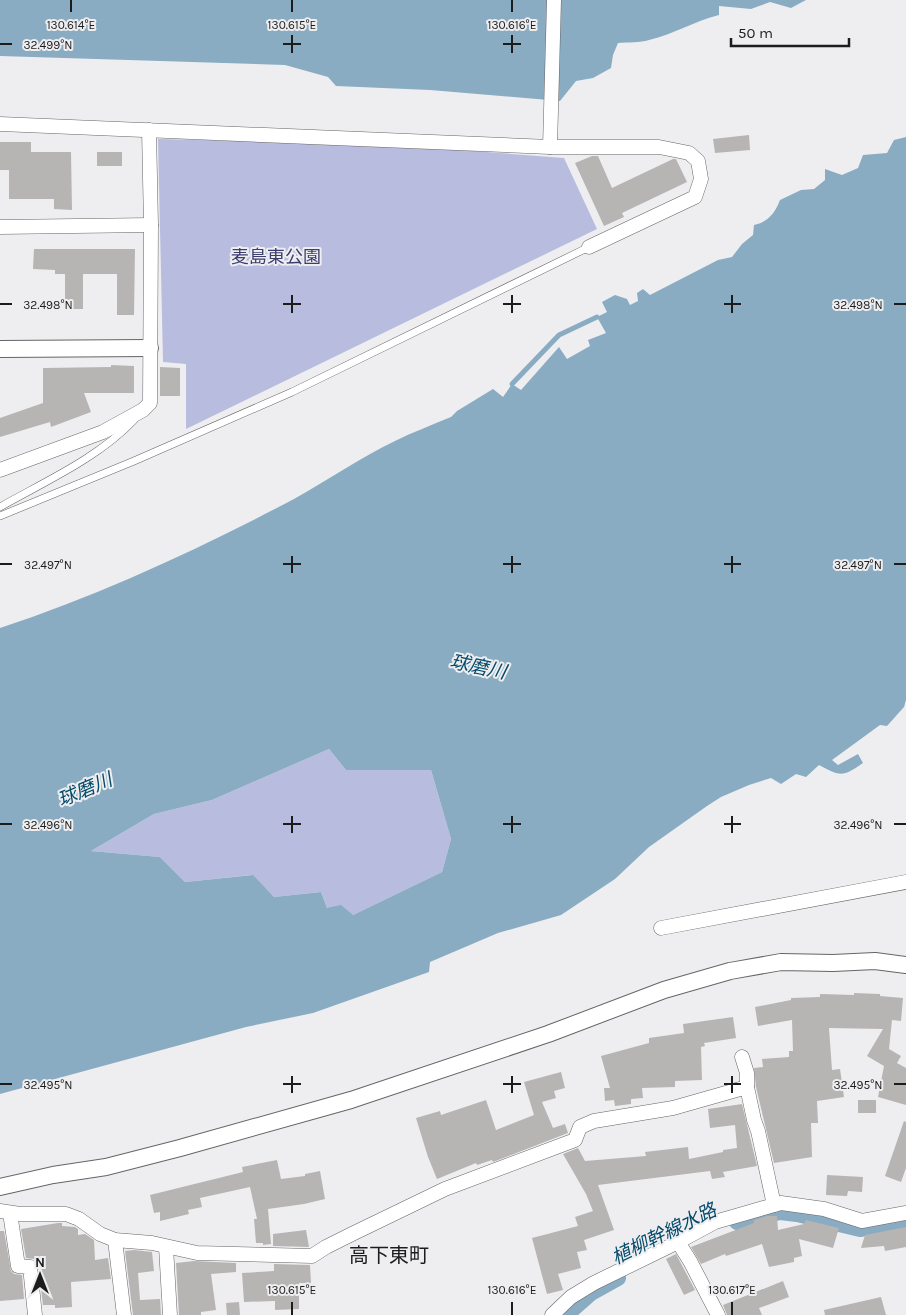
<svg xmlns="http://www.w3.org/2000/svg" width="906" height="1315" font-family="Karla,'Noto Sans JP',sans-serif">
  <style>
    .green { fill: #b8bde0 }
    .water { fill: #89acc3; fill-rule: evenodd }
    .lines { fill: none; stroke-linecap: round; stroke-linejoin: round }
    .stream { stroke: #89acc3; stroke-width: 5 }
    .canal { stroke: #89acc3; stroke-width: 16 }
    .building { fill: #b7b4b4 }
    .service-casing { stroke: #656567; stroke-width: 8 }
    .minor-casing { stroke: #656567; stroke-width: 15 }
    .tertiary-casing { stroke: #656567; stroke-width: 18 }
    .service { stroke: #fff; stroke-width: 7 }
    .minor { stroke: #fff; stroke-width: 14 }
    .tertiary { stroke: #fff; stroke-width: 16 }
    .ticks { fill: none; stroke: #1c1c1d; stroke-width: 2 }
    .labels { text-anchor: middle; dominant-baseline: central; stroke-width: 4; stroke-linejoin: round; paint-order: stroke }
    .park-label { font-size: 18px; fill: #3b3e6e; stroke: #eeeef0 }
    .water-label { font-size: 19px; font-style: italic; fill: #054a6a; stroke: #eeeef0 }
    .quarter-label { font-size: 20px; fill: #1c1c1d; stroke: #eeeef0 }
    .ticks-label { font-size: 12px; text-anchor: middle; fill: #1c1c1d; stroke: #eeeef0; stroke-width: 4; stroke-linejoin: round; paint-order: stroke }
  </style>
  <rect width="100%" height="100%" fill="#eeeef0"/>
  <g class="green">
    <path d="M158 139 383 144 564 158 597 229 186 429V364L163 362Z"/>
    <path d="M329 749 346 770H431L451 839 442 872 353 915 327 908 321 892 274 897 252 875 185 882 160 857 91 851 154 814 212 800Z"/>
  </g>
  <g class="water">
    <path d="M0 0H806L791 8 770 2 751 9 719 6V15C695 21 674 34 649 40 640 43 628 42 618 43L613 55 611 68 593 78 576 81 560 101 430 90 336 86 328 77 285 65 0 56Z"/>
    <path d="M906 137V700L904 707 887 726 880 725 832 760 838 765 858 754 863 763C843 777 841 777 819 765L806 777 796 774 781 784 771 778 749 785 721 797 707 806 649 847 615 879 561 915 498 933 430 962 429 972 313 1013 246 1027 0 1094V628C102 594 199 549 294 499 328 480 360 458 395 441 413 432 432 425 451 417L457 411 493 389 503 397 512 384 521 390 559 347 567 359 590 346 588 340 606 333 597 317 607 312 602 302 615 295 627 299 630 305 638 301 637 293 643 289 650 295 718 260 732 257 742 244 753 235 754 225C768 222 775 213 780 200L801 190 814 189 825 180V169L842 175 858 168 863 155 887 153 894 140ZM329 749 346 770H431L451 839 442 872 353 915 341 905 327 908 321 892 274 897 253 875 185 882 160 857 91 851 154 814 212 800Z"/>
  </g>
  <g class="lines">
    <path class="stream" d="M512 384 559 335 597 317"/>
    <g class="canal">
      <path d="M737 1222 780 1212 797 1214 860 1229 906 1221"/>
      <path d="M566 1315 591 1293 618 1278"/>
    </g>
  </g>
  <g class="building">
    <path d="M749 135 750 150 715 153 713 139Z"/>
    <path d="M0 142H31V152H71L72 210 54 209V199H9V170H0Z"/>
    <rect x="97" y="152" width="25" height="14"/>
    <path d="M592 156H598L612 188 673 159H676L687 182 622 213 624 217 604 226 575 163Z"/>
    <path d="M34 249H135L134 315H117V274H83V309H65V274H55V270L33 269Z"/>
    <path d="M111 365 134 366V393H84L91 412 51 427 50 422 0 437V418L43 403V368L111 367Z"/>
    <path d="M160 367 180 368V396H160Z"/>
    <path d="M854 993 880 994V996L903 998 901 1021 892 1020 889 1049 901 1056 897 1063 906 1068V1105L878 1097 884 1066 867 1056 883 1029 829 1028 832 1070 840 1069 844 1097 817 1101 818 1123H811L812 1157 774 1163 756 1087 754 1068 763 1067 762 1059 789 1057V1051H793L792 1020 758 1026 755 1007 791 1000V998L820 997V994L854 995Z"/>
    <path d="M733 1017 736 1038 704 1043 705 1046 701 1047 702 1080 675 1081V1087L642 1088 643 1098 631 1099V1104L615 1106 614 1100 605 1101 604 1088H610L601 1056 649 1043V1038L684 1033 683 1024Z"/>
    <path d="M561 1072 565 1088 554 1091 556 1098 542 1102 553 1128 565 1124 568 1133 493 1162 492 1160 477 1165 476 1163 437 1179 428 1157 416 1118 440 1111 441 1115 486 1100 496 1130 534 1115 524 1082Z"/>
    <rect x="858" y="1100" width="18" height="13"/>
    <path d="M742 1104 757 1166 723 1172 725 1177 712 1179 710 1171 598 1185 614 1230 584 1240 587 1250 577 1252 581 1268 558 1274 563 1290 547 1294 532 1238 578 1226 575 1217 593 1211 586 1194 563 1154 578 1148 585 1161 646 1156 645 1152 688 1147 689 1159 723 1152V1150L737 1148 735 1125 710 1128 708 1109Z"/>
    <path d="M904 1121 906 1122V1168L901 1182 885 1176Z"/>
    <path d="M277 1160 281 1179 305 1176V1174L320 1171 325 1199 304 1204 268 1209 271 1244 263 1245V1243H256L254 1219H257L250 1187 200 1198 202 1207 188 1210 189 1214 160 1221V1212L154 1213 150 1195 243 1172 242 1167Z"/>
    <path d="M827 1175 863 1177 862 1192 848 1191 847 1196 826 1195Z"/>
    <path d="M767 1216H777L778 1230 804 1224 806 1220 839 1228 833 1248 799 1239 802 1256 794 1258V1262L769 1267 762 1244 726 1256 725 1254 701 1264 691 1247 754 1223V1220Z"/>
    <path d="M58 1223H62V1226L75 1227 78 1229V1235L85 1234 94 1240 95 1260 108 1258 111 1279 71 1282 72 1307 55 1308V1305H43L38 1263 34 1259 26 1258 21 1229Z"/>
    <path d="M906 1227V1247L885 1251 884 1246 861 1248 865 1235Z"/>
    <path d="M306 1230 309 1247 273 1246V1234Z"/>
    <path d="M0 1231H4L11 1271 14 1274 22 1275 24 1299 0 1301Z"/>
    <path d="M134 1250 152 1252 154 1271 138 1273 140 1300 160 1299 161 1315H133L125 1251Z"/>
    <path d="M676 1254 695 1290 684 1295 666 1259Z"/>
    <path d="M194 1261 236 1263V1272L211 1274 216 1310 201 1312V1315H179L176 1263Z"/>
    <path d="M274 1264 310 1265 311 1283H299V1309L275 1310V1301L244 1302 242 1273 274 1271Z"/>
    <path d="M783 1281 789 1297 759 1308 762 1315H727L723 1305Z"/>
    <path d="M881 1297 886 1315H825L824 1310Z"/>
    <path d="M239 1302 240 1315H227L226 1303Z"/>
  </g>
  <g class="lines">
    <g class="service-casing">
      <g id="service">
        <path d="M0 507C46 481 98 458 134 420"/>
        <path d="M0 516 134 461 292 392 589 247"/>
      </g>
    </g>
    <g class="minor-casing">
      <g id="minor">
        <path d="M0 124 550 147H659L689 153 698 161 701 179 695 197 589 247"/>
        <path d="M550 147 554 0"/>
        <path d="M0 227 151 225"/>
        <path d="M0 470 103 432 143 410 150 403 151 225 149 130"/>
        <path d="M661 928 906 882"/>
        <path d="M742 1057 747 1073V1087L754 1120 758 1131 774 1205"/>
        <path d="M0 1211 20 1214H66L79 1219 100 1234 115 1240 152 1243 197 1253 312 1256 326 1247 352 1234 445 1189 575 1140 580 1127 594 1121 673 1108 747 1087"/>
        <path d="M10 1213 18 1266 30 1267 35 1315"/>
        <path d="M115 1240 124 1315"/>
        <path d="M678 1242 690 1261 718 1315"/>
        <path d="M166 1247 170 1315"/>
        <path d="M552 1315 571 1297 594 1283 678 1242 715 1222 774 1205 781 1203 824 1209 862 1221 906 1213"/>
      </g>
    </g>
    <g class="tertiary-casing">
      <g id="tertiary">
        <path d="M0 349 150 348"/>
        <path d="M0 1187 53 1175 106 1167 180 1148 351 1100 548 1034 664 990 730 971 781 962 833 963 875 961 906 965"/>
      </g>
    </g>
    <use href="#service" class="service"/>
    <use href="#minor" class="minor"/>
    <use href="#tertiary" class="tertiary"/>
  </g>
  <path class="ticks" d="M71 0V12M292 0V12M512 0V12M292 35V53M512 35V53M0 44H12M283 44H301M503 44H521M292 295V313M512 295V313M732 295V313M0 304H12M283 304H301M503 304H521M724 304H741M894 304H906M292 556V573M512 556V573M732 556V573M0 564H12M283 564H301M503 564H521M724 564H741M894 564H906M292 816V833M512 816V833M732 816V833M0 824H12M283 824H301M503 824H521M724 824H741M894 824H906M292 1076V1093M512 1076V1093M732 1076V1093M0 1084H12M283 1084H301M503 1084H521M724 1084H741M894 1084H906M292 1302V1315M512 1302V1315M732 1302V1315"/>
  <g class="labels">
    <g class="park-label">
      <text x="276" y="257">麦島東公園</text>
    </g>
    <g class="water-label">
      <text transform="translate(478 667) rotate(12)">球磨川</text>
      <text transform="translate(85 790) rotate(-23)">球磨川</text>
      <text transform="translate(664 1234) rotate(-26)">植柳幹線水路</text>
    </g>
    <g class="quarter-label">
      <text x="389" y="1255">高下東町</text>
    </g>
  </g>
  <g class="ticks-label">
    <text x="71" y="29">130.614°E</text>
    <text x="292" y="29">130.615°E</text>
    <text x="512" y="29">130.616°E</text>
    <text x="48" y="49">32.499°N</text>
    <text x="48" y="309">32.498°N</text>
    <text x="858" y="309">32.498°N</text>
    <text x="48" y="569">32.497°N</text>
    <text x="858" y="569">32.497°N</text>
    <text x="48" y="829">32.496°N</text>
    <text x="858" y="829">32.496°N</text>
    <text x="48" y="1089">32.495°N</text>
    <text x="858" y="1089">32.495°N</text>
    <text x="292" y="1294">130.615°E</text>
    <text x="512" y="1294">130.616°E</text>
    <text x="732" y="1294">130.617°E</text>
  </g>
  <g transform="translate(40 1275)" stroke="#eeeef0" stroke-width="4" paint-order="stroke">
  <path d="M0-4L9 19L0 12L-9 19Z" fill="#1c1c1d"/>
  <text y="-8" font-size="14" font-weight="bold" text-anchor="middle" fill="#1c1c1d">N</text>
  </g>
  <path d="M731 38v8h118v-8" fill="none" stroke="#1c1c1d" stroke-width="2.5"/>
  <text x="738" y="38" font-size="15" fill="#1c1c1d" stroke="#eeeef0" stroke-width="4" paint-order="stroke">50 m</text>
</svg>
